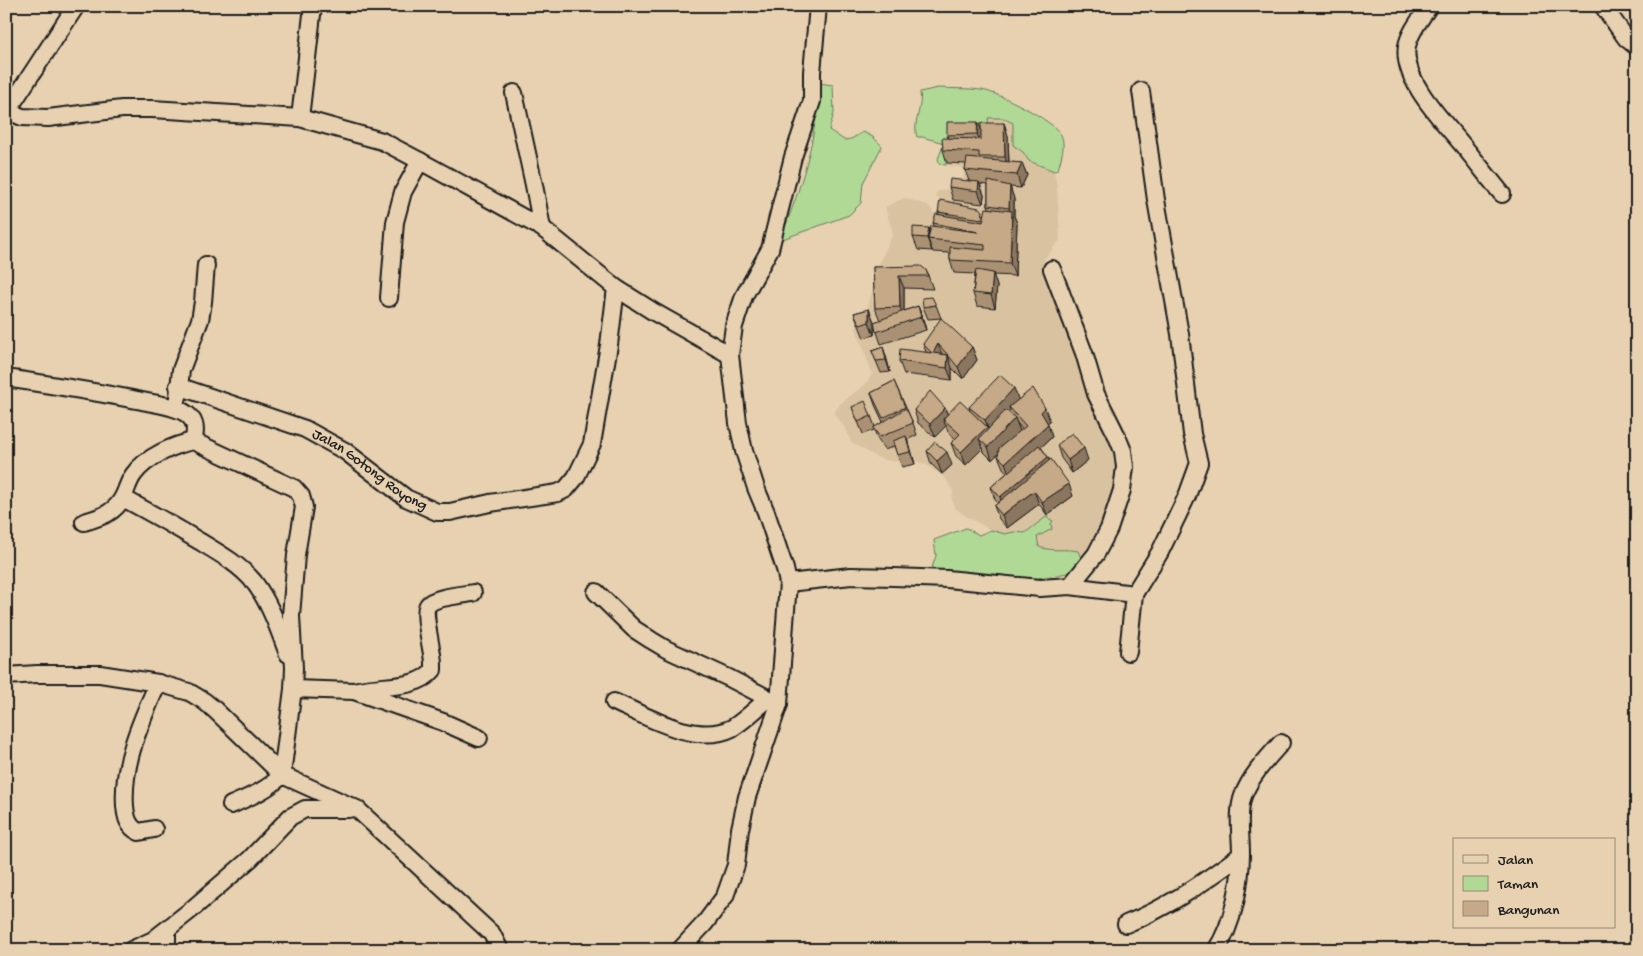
<svg xmlns="http://www.w3.org/2000/svg" width="1643" height="956" font-family="'Gochi Hand',sans-serif">
  <style>
    .built { fill: #d9c2a0 }
    .green { fill: #b1d996; stroke: #667a59 }
    .lines { fill: none; stroke-linecap: round; stroke-linejoin: round }
    .minor-casing { stroke: #1c1c1c; stroke-width: 20 }
    .minor { stroke: #e7d1b0; stroke-width: 16 }
    .wall { fill: #aa9173; stroke: #1c1c1c; fill-rule: evenodd }
    .shaded-wall { fill: #8b765e; stroke: #1c1c1c }
    .building { fill: #c6a986; stroke: #1c1c1c; fill-rule: evenodd }
    .labels { text-anchor: middle; dominant-baseline: central; stroke-width: 5; stroke-linejoin: round; paint-order: stroke }
    .street-label { font-size: 15px; fill: #1c1c1c; stroke: #e7d1b0 }
  </style>
  <rect width="100%" height="100%" fill="#e7d1b0"/>
  <filter id="ink" filterUnits="userSpaceOnUse"><feTurbulence type="fractalNoise" baseFrequency=".02" numOctaves="2"/><feDisplacementMap in="SourceGraphic" scale="10" xChannelSelector="R" yChannelSelector="G"/><feConvolveMatrix kernelMatrix="1 2 1 2 8 2 1 2 1" color-interpolation-filters="sRGB"/></filter>
  <g filter="url(#ink)">
    <path class="built" d="M988 118H1003L1013 123V145L1023 152 1029 161 1054 171 1057 186 1060 240 1044 259 1050 280 1114 437 1120 470 1102 530 1082 560 1078 551 1069 549 1064 551H1048L1039 547 1037 537 1025 533 1014 532 1005 534 991 530 966 516 956 509 952 500 953 491 946 479 927 465 918 462 889 461 876 457 851 442 847 431 834 413 840 404 867 383 872 373 856 328 867 311 879 264 893 233 885 207 904 198 928 205 939 220 944 203 935 196 937 192 964 184 963 168 946 165 945 150Z"/>
    <g class="green">
      <path d="M818 83 833 85 834 113 829 130 844 140 851 139 863 132 873 137 882 146 863 183 861 203 849 215 780 240C800 190 818 138 818 83Z"/>
      <path d="M938 88C952 89 967 88 981 90 998 92 1053 120 1061 135 1066 144 1061 159 1058 169L1054 171 1029 161 1023 152 1013 145V123L1003 118H988L989 129 945 150 946 165 940 164 938 159 944 143 922 137H917C912 123 923 108 920 92Z"/>
      <path d="M1046 517 1053 521 1051 524 1052 529 1037 537 1039 547C1053 552 1065 548 1078 551L1082 560 1081 563 1068 573 1033 579 931 570 936 556 934 540 966 528 979 535 991 530 1005 534 1014 532 1025 533Z"/>
    </g>
    <g class="lines">
      <g class="minor-casing">
        <g id="minor">
          <path d="M1429 6C1421 19 1410 31 1407 46 1401 79 1442 120 1461 143 1475 160 1488 177 1502 194"/>
          <path d="M1603 6 1626 38 1637 47"/>
          <path d="M514 93 534 185 542 228"/>
          <path d="M6 110 22 117 48 118 122 109H152L300 118 382 141 420 161 542 228 616 288 654 312 730 355"/>
          <path d="M6 113 76 6"/>
          <path d="M300 118 313 6"/>
          <path d="M1052 269 1084 353 1096 394 1116 434 1123 451 1125 467 1122 490 1109 529 1096 554 1070 586"/>
          <path d="M389 298 395 222 403 192 420 161"/>
          <path d="M6 378C52 385 97 392 142 401 155 404 179 406 189 416 196 422 196 432 193 441"/>
          <path id="s1" d="M178 386 305 429 345 451 406 498 437 512H450L490 503 558 493 566 489 576 477 592 444 609 345 616 288"/>
          <path d="M178 397 181 370 200 320 203 302 206 265"/>
          <path d="M123 498C149 512 174 526 199 541 219 553 239 564 254 582 270 603 279 630 288 654"/>
          <path d="M84 522C101 517 116 513 124 495 127 489 129 480 134 474 146 457 174 445 193 441L294 488 301 496 304 507 296 555 291 616 294 668 293 689 282 775C268 790 249 797 231 805"/>
          <path d="M788 583 851 576 894 577 947 579 1040 588 1070 586 1134 594 1128 652"/>
          <path d="M596 592 634 629 651 640 666 649 729 678 779 704"/>
          <path d="M1134 594 1160 552 1187 496 1199 463 1192 434 1180 334 1156 200 1141 91"/>
          <path d="M6 676 37 674H100L158 683 189 692 204 701 215 710 282 775 357 809 492 934 500 950"/>
          <path d="M293 689 354 691 443 722 479 738"/>
          <path d="M354 691C379 684 416 691 433 670V663C433 652 422 612 428 605 434 597 462 595 473 593"/>
          <path d="M614 702C647 716 696 746 732 728 743 722 758 707 768 699"/>
          <path d="M154 829 139 832C128 827 126 817 125 806 122 763 141 721 158 683"/>
          <path d="M1126 924C1169 907 1204 882 1241 855"/>
          <path d="M167 930V950"/>
          <path d="M131 950 153 940 191 910 250 859 290 817 305 809H349"/>
          <path d="M680 950 705 923 725 896 736 865 740 829 747 797 779 704 788 583 785 569 766 512 756 488 744 451 738 423 730 355 734 326 744 296 770 249 793 157 812 101V72L818 6"/>
          <path d="M1216 950C1233 925 1241 883 1241 853 1241 836 1237 812 1243 796 1251 775 1267 759 1281 743"/>
        </g>
      </g>
      <use href="#minor" class="minor"/>
    </g>
    <g class="wall">
      <path d="M1004 123 1008 136 1009 162 1022 163 1027 175 1021 188 1010 187 1014 199V216L1017 223 1015 276 993 275 997 286 995 308 977 306 973 293 975 274 954 273 950 260V253L933 252 932 250V251L918 250 913 237 930 230 934 226 933 223 938 214V212L984 215 989 208 988 205V185L980 184 984 195 983 204 953 200 949 187 969 181 965 170 966 164 947 163 943 150 948 138 947 135 981 129Z"/>
      <path d="M873 267 926 270 933 289 904 288V311L918 306 923 319 926 330 881 344 874 323V335L864 338 854 313 869 309 874 322 880 320 875 308Z"/>
      <path d="M936 305 941 318 928 319 923 307Z"/>
      <path d="M923 344 972 347 977 360 963 379 952 368V380L904 374 899 361 926 352Z"/>
      <path d="M883 347 887 360 890 372 881 373 872 351Z"/>
      <path d="M894 381 913 423 917 435 907 440 915 464 902 467 894 446 885 450 878 440 874 430 863 434 852 407 871 416 875 427 883 422 875 405 871 393Z"/>
      <path d="M1018 400 1050 421 1047 423 1052 437 1041 447 1048 457 1050 461 1073 496 1047 515 1039 504 1007 528 999 519 994 506 998 503 995 500 991 487 1007 473 1003 468 998 456V453L992 460 984 452 983 448 966 465 956 456 951 443 956 439 948 432 946 426 935 437 918 423 914 410 945 408 948 415 970 411 969 407ZM1017 423 1022 429 1020 431Z"/>
      <path d="M1057 445 1088 460 1072 473 1061 458Z"/>
      <path d="M927 451 952 465 942 474 931 464Z"/>
    </g>
    <g class="shaded-wall">
      <path d="M978 122 983 134 982 146 977 134Z"/>
      <path d="M1004 123 1008 136 1009 170 1005 157Z"/>
      <path d="M1022 163 1027 175 1021 188 1017 175Z"/>
      <path d="M979 182 984 195 983 204 978 191Z"/>
      <path d="M1010 186 1014 199V216L1017 223 1015 276 1010 263 1012 216 1009 208Z"/>
      <path d="M929 228 934 239H928L932 250V251L927 238Z"/>
      <path d="M993 273 997 286 995 308 991 295Z"/>
      <path d="M899 276 904 288V320L900 307Z"/>
      <path d="M918 306 923 319 926 330 921 317Z"/>
      <path d="M869 309 874 322V335L869 322Z"/>
      <path d="M938 344 943 357 933 353Z"/>
      <path d="M883 347 887 360 890 372 886 360Z"/>
      <path d="M972 347 977 360 963 379 958 367Z"/>
      <path d="M948 355 952 368V380L947 368Z"/>
      <path d="M1014 388 1019 401 1009 407 1010 410 990 433 985 420Z"/>
      <path d="M945 408 950 421 943 419 946 426 935 437 930 424Z"/>
      <path d="M1045 408 1050 421 1046 424 1041 412Z"/>
      <path d="M1015 418 1020 431 992 460 988 447Z"/>
      <path d="M1048 424 1052 437 1010 476 1005 463Z"/>
      <path d="M987 427 992 440 979 439 983 448 966 465 961 452Z"/>
      <path d="M906 436 911 449 915 464 910 452Z"/>
      <path d="M1084 448 1088 460 1072 473 1068 460Z"/>
      <path d="M947 452 952 465 942 474 937 461Z"/>
      <path d="M1048 457 1053 470 1004 510 1000 497Z"/>
      <path d="M1069 484 1073 496 1047 515 1042 502Z"/>
      <path d="M1034 491 1039 504 1007 528 1002 515Z"/>
    </g>
    <g class="building">
      <path d="M947 122H978L977 134 947 135Z"/>
      <path d="M981 123H1004L1005 157H979V152L943 150 942 138 981 139Z"/>
      <path d="M967 158 1022 163 1017 175 965 170Z"/>
      <path d="M950 179 979 182 978 191 949 187Z"/>
      <path d="M988 181 1010 186 1009 208 988 205Z"/>
      <path d="M940 200 979 208 983 211 982 219 938 212Z"/>
      <path d="M986 208 1012 211 1010 263 950 260V247L985 250V245L928 239 931 226 978 232 933 223 936 214 983 222Z"/>
      <path d="M913 227 929 228 927 238 913 237Z"/>
      <path d="M921 266 926 270 928 276H899L900 307 875 308 873 267Z"/>
      <path d="M976 270 993 273 991 295 973 293Z"/>
      <path d="M932 297 936 305 923 307 922 298Z"/>
      <path d="M918 306 921 317 876 332 874 322Z"/>
      <path d="M869 309V322L860 325 854 313Z"/>
      <path d="M941 318 972 347 958 367 948 355 947 368 899 361 900 349 932 353 923 344ZM938 344 948 355 933 353Z"/>
      <path d="M883 347 886 360 876 361 872 351Z"/>
      <path d="M1000 375 1014 388 985 420 969 407Z"/>
      <path d="M894 381 905 407 883 418 871 393Z"/>
      <path d="M1033 388 1045 408 1041 412 1048 424 1005 463 998 456 999 448 1026 426 1009 407Z"/>
      <path d="M930 391 945 408 930 424 914 410Z"/>
      <path d="M865 401 871 416 858 422 852 407Z"/>
      <path d="M960 401 987 427 961 452 951 443 960 434 943 419Z"/>
      <path d="M906 408 913 423 880 437 873 428Z"/>
      <path d="M1006 410 1015 418 988 447 979 439Z"/>
      <path d="M1072 433 1084 448 1068 460 1057 445Z"/>
      <path d="M906 436 910 452 897 455 893 441Z"/>
      <path d="M935 442 947 452 937 461 927 451Z"/>
      <path d="M1039 445 1048 457 1000 497 991 487Z"/>
      <path d="M1051 459 1069 484 1042 502 1034 491 1002 515 994 506Z"/>
    </g>
  </g>
  <g class="labels">
    <g class="street-label">
      <text stroke="none"><textPath href="#s1" startOffset="211">Jalan Gotong Royong</textPath></text>
    </g>
  </g>
  <rect width="1643" height="956" fill="none" stroke="#e7d1b0" stroke-width="25"/>
  <rect x="12" y="12" width="1618" height="931" fill="none" stroke="#1c1c1c" stroke-width="2" filter="url(#ink)"/>
  <rect x="1453" y="838" width="162" height="90" fill="#e7d1b0" stroke="#968975"/>
  <rect x="1463" y="855" width="25" height="8" fill="#e7d1b0" stroke="#968975"/>
  <text x="1498" y="864" font-size="15" fill="#1c1c1c">Jalan</text>
  <rect x="1463" y="876" width="25" height="15" fill="#b1d996" stroke="#968975"/>
  <text x="1498" y="888" font-size="15" fill="#1c1c1c">Taman</text>
  <rect x="1463" y="901" width="25" height="15" fill="#c6a986" stroke="#968975"/>
  <text x="1498" y="914" font-size="15" fill="#1c1c1c">Bangunan</text>
</svg>
